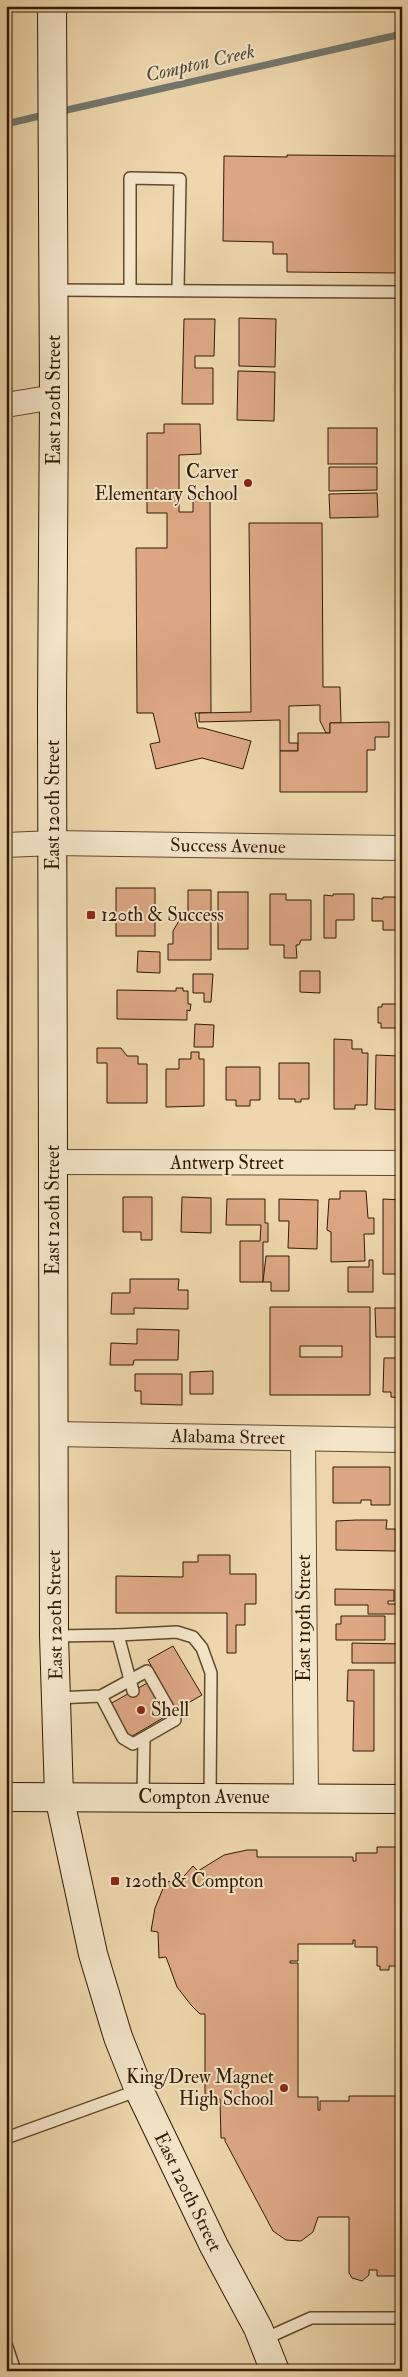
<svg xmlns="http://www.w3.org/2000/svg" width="408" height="2377" font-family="'IM FELL Double Pica',serif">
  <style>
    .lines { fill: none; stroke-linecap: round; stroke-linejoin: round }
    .stream { stroke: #74786f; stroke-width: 7 }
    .building { fill: #dda784; stroke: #311a04; fill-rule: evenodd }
    .lane-casing { stroke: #60492e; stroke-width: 14 }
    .street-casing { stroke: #60492e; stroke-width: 26 }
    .secondary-casing { stroke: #311a04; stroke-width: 30 }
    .lane { stroke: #f4e5c9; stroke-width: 11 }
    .street { stroke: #f4e5c9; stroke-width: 24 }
    .secondary { stroke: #f4e5c9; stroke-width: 28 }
    .poi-dot { fill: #8f2418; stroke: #f4e5c9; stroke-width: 2 }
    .labels { text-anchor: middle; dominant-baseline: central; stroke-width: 4; stroke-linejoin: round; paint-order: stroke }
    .street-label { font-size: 19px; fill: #311a04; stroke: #f4e5c9 }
    .poi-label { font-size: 19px; fill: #311a04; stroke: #f4e5c9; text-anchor: start }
    .water-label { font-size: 20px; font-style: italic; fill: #53493a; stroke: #f4e5c9 }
  </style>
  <rect width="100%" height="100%" fill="#eed7ac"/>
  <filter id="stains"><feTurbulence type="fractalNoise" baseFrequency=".004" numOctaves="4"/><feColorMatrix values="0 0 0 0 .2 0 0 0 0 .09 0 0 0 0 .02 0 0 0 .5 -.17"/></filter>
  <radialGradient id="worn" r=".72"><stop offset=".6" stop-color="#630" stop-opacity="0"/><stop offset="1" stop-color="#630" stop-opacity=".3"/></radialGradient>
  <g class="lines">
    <g class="stream">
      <path d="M58 112 402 34"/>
      <path d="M6 124 48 114"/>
    </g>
  </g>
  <g class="building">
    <path d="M287 155 402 156V273L287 272V254H273V242L223 241 224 156 287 157Z"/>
    <path d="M239 318 276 319 275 367 239 366Z"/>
    <path d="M184 319H215L214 356H195V368H213V404H182Z"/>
    <path d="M238 371 275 372 274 421 237 420Z"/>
    <path d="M164 424H200L201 454 179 455V512H193V494H210L211 713H195L198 728H203L251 741 243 769 202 758 156 769 150 744 160 742 153 713H137L136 548H167V513H147V433H164Z"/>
    <rect x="328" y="428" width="49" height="36"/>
    <path d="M329 467H377V490L329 491Z"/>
    <path d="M377 493 378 517 330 518 329 494Z"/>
    <path d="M249 523H322L323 687H340L341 723H330V733H326L320 721V705L289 706V743H298V751H280V720L199 722V713L251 712Z"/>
    <path d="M389 722V737H375V750H367V792H280V751H298V733H330V723Z"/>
    <rect x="116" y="888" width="39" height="48"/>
    <path d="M188 890H211V960H168V944H173V931L180 919 188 916Z"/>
    <rect x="218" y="892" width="30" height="57"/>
    <path d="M270 894H286V900H311V940H301L299 945H296L297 958H284V945H270Z"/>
    <path d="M333 894H354V920H336V938H324V895L333 896Z"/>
    <path d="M383 897H402V939H400V930H383V921H372V898L383 899Z"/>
    <path d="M138 951 160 952V973L137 972Z"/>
    <path d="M300 971H320V993L300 992Z"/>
    <path d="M193 974H213L211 1002H204V993H193Z"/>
    <path d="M176 988H183V991H188V1004H191L190 1011 187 1010V1020L117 1019V990L176 991Z"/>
    <path d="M382 1004H402V1028H381V1023H378V1007H382Z"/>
    <path d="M195 1024 214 1025 213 1047H194Z"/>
    <path d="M334 1039 352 1040V1049H362V1053H368L367 1105H355V1109H334Z"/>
    <path d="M97 1048H121L127 1056H138V1064H147V1103H107V1063H97Z"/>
    <path d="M191 1052H199V1059H204V1106L166 1107V1069H179V1059H191Z"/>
    <path d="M376 1055 398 1056V1065L402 1066V1097H399V1110L375 1109Z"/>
    <path d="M279 1063H309V1099H301V1102H295V1099H279Z"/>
    <path d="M226 1067H260V1100H250V1106H236V1100H226Z"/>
    <path d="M340 1191H366L368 1218H374V1234H364L365 1261 331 1262V1232L327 1230 329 1199H340Z"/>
    <path d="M123 1197H152V1240H141V1232H123Z"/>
    <path d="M182 1197 211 1198V1233L181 1232Z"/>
    <path d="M227 1199H265V1223H268V1242H263V1282H240V1241H260L261 1225H226Z"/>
    <path d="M279 1199 318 1200 317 1249 288 1248 289 1221H279Z"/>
    <path d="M383 1199 402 1200V1307H398L399 1274H383Z"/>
    <path d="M266 1256H289V1291H271V1282H263Z"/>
    <path d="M369 1260H373V1292H348V1267H369Z"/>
    <path d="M130 1279H179L178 1290H188V1309L134 1308V1314H111L112 1293H130Z"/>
    <path d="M270 1307H370V1395H270ZM300 1346H342V1357H300Z"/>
    <path d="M375 1308H399V1337H376Z"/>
    <path d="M137 1329 179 1330 178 1360H134L133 1365H110L111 1343 137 1344Z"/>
    <path d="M384 1358H402V1398L391 1397V1392H383Z"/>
    <path d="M213 1371V1394H190V1372Z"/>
    <path d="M135 1374H182V1405L141 1404V1391H135Z"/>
    <path d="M333 1467H390V1505H371V1500H361V1503H333Z"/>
    <path d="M356 1520H387L386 1529H396V1551L336 1550V1521Z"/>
    <path d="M198 1555H230V1574H256V1604H245V1625H236V1653H227V1613H116V1576L183 1577V1562H198Z"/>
    <path d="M335 1589 394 1590V1601H388V1604H402V1614H368V1605H335Z"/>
    <path d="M341 1616H385V1640H336V1624H341Z"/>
    <path d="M352 1643 402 1644V1663H352Z"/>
    <path d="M173 1646 202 1695 176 1710 148 1660Z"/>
    <path d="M348 1670H374V1751H353L354 1701H347Z"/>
    <path d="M149 1682 168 1715 129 1738 110 1704Z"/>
    <path d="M377 1847H402V1966H389V1970H380V1966H377V1947H355V1940H353V1944H298V1961H290V1963H298V2097H318V2110H320V2101H349V2096H402V2276H377V2270H369V2275L362 2281 352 2278 349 2273V2217H318L313 2232 301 2241 286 2240 273 2231 225 2141V2138H221L220 2099H205V2014H200L191 2005 177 1987 166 1957 159 1958 158 1932 151 1931 155 1908 164 1886 169 1881 175 1886 193 1866 198 1871 224 1855 247 1850H257V1857H353V1861H356V1853H377Z"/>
  </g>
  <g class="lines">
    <g class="lane-casing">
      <g id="lane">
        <path d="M54 290 402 292"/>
        <path d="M130 290V178L180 179 178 290"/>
        <path d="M118 1635 177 1632 193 1637 202 1648 211 1673 210 1798"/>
        <path d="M54 1636 118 1635 133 1691"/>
        <path d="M56 1698 101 1696 123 1738 133 1744 175 1720 147 1671 101 1696"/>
        <path d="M143 1797 144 1739"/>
        <path d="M6 2138 139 2090"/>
        <path d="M262 2340 311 2318H402"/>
        <path d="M6 2344 15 2371"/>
      </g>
    </g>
    <g class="street-casing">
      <g id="street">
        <path d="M6 405 54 397"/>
        <path d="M6 845 53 843 402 848"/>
        <path d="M53 1162 402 1163"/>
        <path d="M53 1434 402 1440"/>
        <path d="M303 1439 306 1798"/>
      </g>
    </g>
    <g class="secondary-casing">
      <g id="secondary">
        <path d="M52 6 54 397 52 707 54 1636 59 1796 93 1954 118 2037 139 2090 214 2246 258 2328 275 2371"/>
        <path d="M6 1797 402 1799"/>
      </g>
    </g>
    <use href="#lane" class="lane"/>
    <use href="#street" class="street"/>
    <use href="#secondary" class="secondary"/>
  </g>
  <g class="poi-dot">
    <circle cx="248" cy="483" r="5"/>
    <rect x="86" y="910" width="10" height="10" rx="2.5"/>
    <circle cx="141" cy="1710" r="5"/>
    <rect x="110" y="1876" width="10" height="10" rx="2.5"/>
    <circle cx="284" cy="2088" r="5"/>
  </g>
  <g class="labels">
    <g class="street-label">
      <text transform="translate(54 400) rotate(-90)">East 120th Street</text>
      <text transform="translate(53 805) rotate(-90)">East 120th Street</text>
      <text transform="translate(228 846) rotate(1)">Success Avenue</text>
      <text x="227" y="1163">Antwerp Street</text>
      <text transform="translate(53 1210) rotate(-90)">East 120th Street</text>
      <text transform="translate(228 1437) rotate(1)">Alabama Street</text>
      <text transform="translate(55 1615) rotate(-91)">East 120th Street</text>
      <text transform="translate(304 1618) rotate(-90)">East 119th Street</text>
      <text x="204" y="1797">Compton Avenue</text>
      <text transform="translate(188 2192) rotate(64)">East 120th Street</text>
    </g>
    <g class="poi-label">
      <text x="238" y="472" text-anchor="end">Carver<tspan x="238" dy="22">Elementary School</tspan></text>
      <text x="101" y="915">120th &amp; Success</text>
      <text x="151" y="1710">Shell</text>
      <text x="125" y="1881">120th &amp; Compton</text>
      <text x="274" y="2077" text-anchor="end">King/Drew Magnet<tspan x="274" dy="22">High School</tspan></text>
    </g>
    <g class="water-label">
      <text transform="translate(200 63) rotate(-13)">Compton Creek</text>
    </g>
  </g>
  <rect width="408" height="2377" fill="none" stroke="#eed7ac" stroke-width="25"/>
  <rect x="8" y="8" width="393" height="2362" fill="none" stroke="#311a04" stroke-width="2.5"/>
  <rect x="12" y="12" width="383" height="2352" fill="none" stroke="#311a04"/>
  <rect width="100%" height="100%" filter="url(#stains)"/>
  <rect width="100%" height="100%" fill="url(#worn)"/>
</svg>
